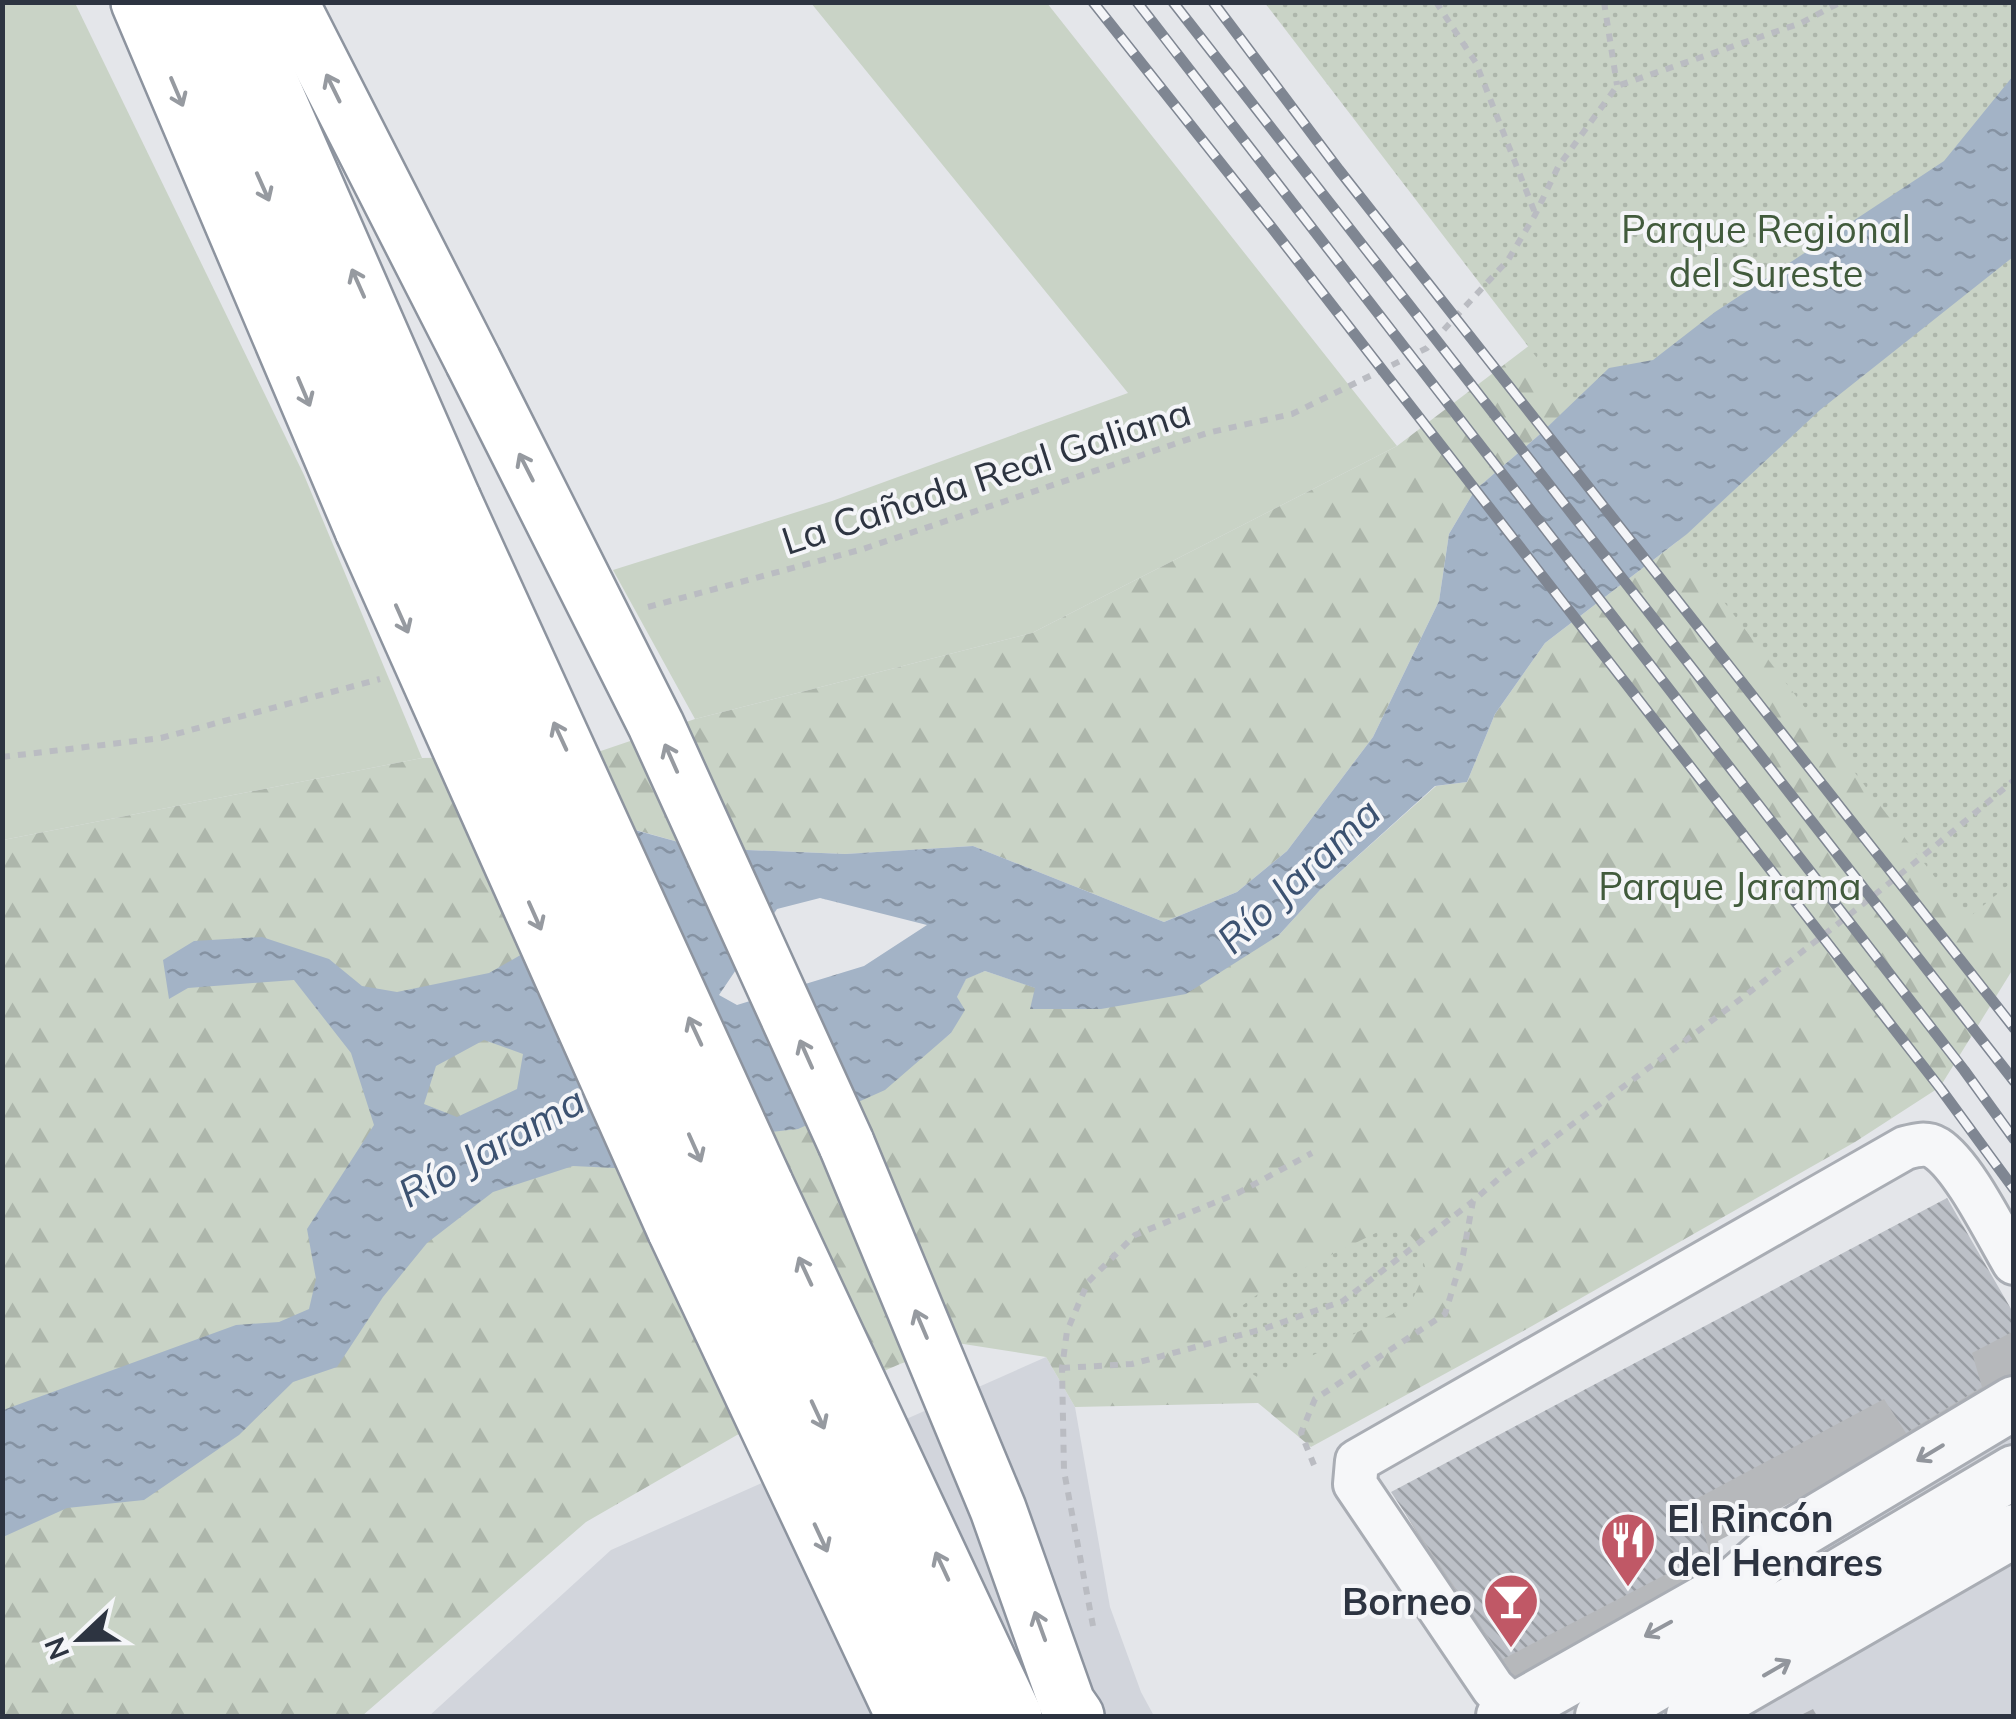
<svg xmlns="http://www.w3.org/2000/svg" width="2016" height="1719" font-family="Mulish,sans-serif">
  <style>
    .built { fill: #d2d5dc }
    .green { fill: #c9d3c6 }
    .forest { fill: url(#forest-firs) }
    .park { fill: url(#park-dots) }
    .water { fill: url(#water-ripples); fill-rule: evenodd }
    .shadow { fill: #0003 }
    .building { fill: url(#building-back-hatch) }
    .lines { fill: none; stroke-linecap: round; stroke-linejoin: round }
    .minor-casing { stroke: #a9adb4; stroke-width: 48 }
    .tertiary-casing { stroke: #a9adb4; stroke-width: 58 }
    .motorway-casing { stroke: #8d949f; stroke-width: 60 }
    .path { stroke: #babcc2; stroke-width: 6; stroke-dasharray: 8 8; stroke-linecap: butt }
    .minor { stroke: #f6f7f9; stroke-width: 42 }
    .tertiary { stroke: #f6f7f9; stroke-width: 52 }
    .motorway { stroke: #fff; stroke-width: 55 }
    .rail-casing { stroke: #7f8692; stroke-width: 11 }
    .rail { stroke: #f4f5f8; stroke-width: 8; stroke-dasharray: 22; stroke-linecap: butt }
    .motorway-bridge-casing { stroke: #8d949f; stroke-width: 60; stroke-linecap: butt }
    .motorway-bridge { stroke: #fff; stroke-width: 55 }
    .oneway { stroke: #969aa0 }
    .oneway2 { stroke: #92969d }
    .labels { text-anchor: middle; dominant-baseline: central; stroke-width: 8; stroke-linejoin: round; paint-order: stroke }
    .park-label { font-size: 38px; fill: #415b3c; stroke: #f4f5f8 }
    .street-label { font-size: 38px; fill: #2d3441; stroke: #f4f5f8 }
    .poi-label { font-size: 38px; font-weight: bold; fill: #2d3441; stroke: #f4f5f8; text-anchor: start }
    .water-label { font-size: 40px; font-style: italic; fill: #3c5271; stroke: #f4f5f8 }
  </style>
  <defs>
    <pattern id="forest-firs" width="22" height="20" patternUnits="userSpaceOnUse" patternTransform="scale(2.5)"><rect width="22" height="20" fill="#c9d3c6"/><path d="M5 1l3.5 6h-7zM16 11l3.5 6h-7z" fill="#adb6ab"/></pattern>
    <pattern id="park-dots" width="8" height="8" patternUnits="userSpaceOnUse" patternTransform="scale(2.5)"><rect width="8" height="8" fill="#c9d3c6"/><path d="M2 2h.1M6 6h.1" fill="none" stroke="#adb6ab" stroke-width="1.8" stroke-linecap="round"/></pattern>
    <pattern id="water-ripples" width="26" height="14" patternUnits="userSpaceOnUse" patternTransform="scale(2.5)"><rect width="26" height="14" fill="#a3b3c6"/><path d="M2 4q2-2 4 0t4 0M15 11q2-2 4 0t4 0" fill="none" stroke="#8592a2"/></pattern>
    <pattern id="building-back-hatch" width="6" height="6" patternUnits="userSpaceOnUse" patternTransform="scale(2.5)"><rect width="6" height="6" fill="#bcc0c7"/><path d="M-1 5l2 2M0 0l6 6M5-1l2 2" fill="none" stroke="#999da3"/></pattern>
  </defs>
  <rect width="100%" height="100%" fill="#e4e6ea"/>
  <g class="built">
    <path d="M1046 1357 1075 1407 1110 1607 1141 1692 1154 1716H429L611 1550Z"/>
    <path d="M2013 1391V1716H1484Z"/>
  </g>
  <g class="green">
    <path d="M3 3H75L304 475 422 758 3 840Z"/>
    <path d="M811 3H1047L1397 446 1032 633 695 719 613 570 832 501 1128 393Z"/>
  </g>
  <path class="forest" d="M2013 3 1539 435 1475 490 1449 534 1439 601 1373 737 1287 851 1237 892 1164 922 973 846 845 854 700 848 625 827 699 1006 919 1059 951 1033 957 997 966 978 985 971 1036 988 1031 1009 1279 935 1320 890 1436 786 1467 782 1495 714 1545 643 1687 534 2013 257V969L1940 1087 1855 1142 1525 1330 1311 1447 1258 1403 1075 1407 1046 1357 957 1343 900 1364 737 1435 586 1522 362 1716H3V840L422 758 589 755 695 719 1032 633 1397 446 1614 281Z"/>
  <g class="park">
    <path d="M1265 3H2013V881L1967 919Z"/>
    <path d="M1398 1222 1418 1244 1426 1270 1410 1305 1294 1365 1257 1377 1230 1359 1227 1338 1232 1313 1272 1284Z"/>
  </g>
  <path class="water" d="M2013 76V257L1820 410 1687 534 1545 643 1495 714 1467 782 1435 786 1320 890 1279 935 1186 994 1101 1009H1030L1035 988 985 971 966 979 957 997 965 1010 951 1033 885 1090 798 1129 672 1143 635 1169 573 1166 493 1192 427 1243 383 1297 337 1367 293 1382 239 1435 144 1500 67 1508 3 1537 2 1413 6 1409 236 1325 279 1322 309 1309 316 1279 307 1229 374 1125 351 1053 294 980 188 988 169 999 163 960 194 941 262 937 329 959 362 986 397 992 489 973 524 953 624 827 700 848 845 854 973 846 1164 922 1237 892 1287 851 1373 737 1439 601 1449 534 1475 490 1539 435 1609 368 1653 360 1715 312 1944 161ZM820 898 927 925 864 966 737 1005 719 995 777 909ZM484 1040 523 1054 517 1089 457 1117 424 1104 436 1066Z"/>
  <g class="shadow">
    <path d="M2014 1319V1385L1718 1541 1731 1594 1529 1699 1418 1535 1394 1494Z"/>
    <path d="M1813 1709 1817 1716H1799Z"/>
  </g>
  <path class="building" d="M1947 1198 2014 1314V1331L1972 1353 1982 1387 1906 1433 1884 1399 1696 1499 1709 1552 1503 1659 1391 1492Z"/>
  <g class="lines">
    <g class="minor-casing">
      <path id="minor" d="M1515 1709 1493 1688 1355 1484 1357 1461 1905 1148C1916 1145 1926 1142 1936 1148 1964 1166 1996 1233 2014 1263"/>
    </g>
    <g class="tertiary-casing">
      <g id="tertiary">
        <path d="M1503 1716 1733 1586 1785 1540 2014 1403"/>
        <path d="M1602 1716 2014 1472"/>
        <path d="M1693 1716 2014 1531"/>
      </g>
    </g>
    <g class="motorway-casing">
      <g id="motorway">
        <path d="M139 2 363 530"/>
        <path d="M180 2 410 517"/>
        <path d="M235 2 453 500"/>
        <path d="M290 2 473 361"/>
        <path d="M846 1143 998 1509 1067 1703 1076 1716"/>
        <path d="M765 1184 1014 1716"/>
        <path d="M718 1200 959 1716"/>
        <path d="M675 1229 904 1716"/>
      </g>
    </g>
    <g class="path">
      <path d="M1436 2 1476 63 1535 213"/>
      <path d="M1604 2 1617 85"/>
      <path d="M648 607 863 549 1207 433 1292 414 1427 348 1508 260 1535 215 1558 167 1617 86 1801 23 1841 2"/>
      <path d="M2 757 161 738 380 679"/>
      <path d="M1062 1368 1132 1364 1263 1329 1343 1301 1472 1202"/>
      <path d="M1314 1465 1301 1433 1315 1399 1445 1314 1463 1255 1473 1201 1503 1175C1677 1048 1850 920 2014 780"/>
      <path d="M1093 1626 1064 1471 1062 1368 1067 1331 1088 1282 1135 1235 1238 1193 1312 1153"/>
    </g>
    <use href="#minor" class="minor"/>
    <use href="#tertiary" class="tertiary"/>
    <use href="#motorway" class="motorway"/>
    <g class="rail-casing">
      <g id="rail">
        <path d="M1093 2 1269 224 1940 1088 2014 1189"/>
        <path d="M1137 2 1964 1070 2014 1139"/>
        <path d="M1173 2 2014 1081"/>
        <path d="M1213 2 1339 170 2014 1028"/>
      </g>
    </g>
    <use href="#rail" class="rail"/>
    <g class="motorway-bridge-casing">
      <g id="motorway-bridge">
        <path d="M473 361 656 725 846 1143"/>
        <path d="M453 500 765 1184"/>
        <path d="M410 517 718 1200"/>
        <path d="M363 530 675 1229"/>
      </g>
    </g>
    <use href="#motorway-bridge" class="motorway-bridge"/>
  </g>
  <defs><path id="oneway-shaft" d="M-6 0H5M1.5-3L5.5 0L1.5 3" fill="none" stroke-width="1.6" stroke-linecap="round" stroke-linejoin="round" transform="scale(2.5)"/></defs>
  <g class="oneway">
    <use href="#oneway-shaft" transform="translate(333 88) rotate(-116)"/>
    <use href="#oneway-shaft" transform="translate(177 92) rotate(67)"/>
    <use href="#oneway-shaft" transform="translate(263 187) rotate(66)"/>
    <use href="#oneway-shaft" transform="translate(358 283) rotate(-114)"/>
    <use href="#oneway-shaft" transform="translate(304 392) rotate(67)"/>
    <use href="#oneway-shaft" transform="translate(526 467) rotate(-117)"/>
    <use href="#oneway-shaft" transform="translate(402 619) rotate(66)"/>
    <use href="#oneway-shaft" transform="translate(560 736) rotate(-115)"/>
    <use href="#oneway-shaft" transform="translate(671 758) rotate(-114)"/>
    <use href="#oneway-shaft" transform="translate(535 916) rotate(66)"/>
    <use href="#oneway-shaft" transform="translate(695 1031) rotate(-115)"/>
    <use href="#oneway-shaft" transform="translate(806 1054) rotate(-114)"/>
    <use href="#oneway-shaft" transform="translate(695 1148) rotate(66)"/>
    <use href="#oneway-shaft" transform="translate(805 1271) rotate(-115)"/>
    <use href="#oneway-shaft" transform="translate(921 1324) rotate(-113)"/>
    <use href="#oneway-shaft" transform="translate(818 1415) rotate(65)"/>
    <use href="#oneway-shaft" transform="translate(821 1538) rotate(65)"/>
    <use href="#oneway-shaft" transform="translate(942 1566) rotate(-115)"/>
    <use href="#oneway-shaft" transform="translate(1040 1626) rotate(-110)"/>
  </g>
  <g class="oneway2">
    <use href="#oneway-shaft" transform="translate(1930 1453) rotate(149)"/>
    <use href="#oneway-shaft" transform="translate(1658 1629) rotate(151)"/>
    <use href="#oneway-shaft" transform="translate(1777 1668) rotate(-30)"/>
  </g>
  <defs>
    <g id="restaurant-pin" transform="scale(2.875)"><path d="M0 17L-7.5 6A9.5 9.5 0 1 1 7.5 6Z" fill="#c05866" stroke="#f4f5f8"/><path d="M-5-6h1v4h1v-4h1v4h1v-4h1v5L-1.5 .5V6h-2V.5L-5-1ZM5-6V6H3V1.5H1.5Q1.5-4 5-6Z" fill="#fff"/></g>
    <g id="bar-pin" transform="scale(2.875)"><path d="M0 17L-7.5 6A9.5 9.5 0 1 1 7.5 6Z" fill="#c05866" stroke="#f4f5f8"/><path d="M-6-5H6L.8 .8V4.5H3.5V6h-7V4.5H-.8V.8Z" fill="#fff"/></g>
  </defs>
  <g fill-rule="evenodd">
    <use href="#restaurant-pin" x="1628" y="1540"/>
    <use href="#bar-pin" x="1511" y="1601"/>
  </g>
  <g class="labels">
    <g class="park-label">
      <text x="1766" y="229">Parque Regional<tspan x="1766" dy="44">del Sureste</tspan></text>
      <text x="1730" y="886">Parque Jarama</text>
    </g>
    <g class="street-label">
      <text transform="translate(986 476) rotate(-18)">La Cañada Real Galiana</text>
    </g>
    <g class="poi-label">
      <text x="1667" y="1518">El Rincón<tspan x="1667" dy="44">del Henares</tspan></text>
      <text x="1472" y="1601" text-anchor="end">Borneo</text>
    </g>
    <g class="water-label">
      <text transform="translate(1298 875) rotate(-43)">Río Jarama</text>
      <text transform="translate(491 1146) rotate(-29)">Río Jarama</text>
    </g>
  </g>
  <rect width="2016" height="1719" fill="none" stroke="#2d3441" stroke-width="10"/>
  <g transform="translate(80 1639) rotate(248)" stroke="#f4f5f8" stroke-width="8" paint-order="stroke">
  <path d="M0-8L18 38L0 25L-18 38Z" fill="#2d3441"/>
  <text y="-15" font-size="28" font-weight="bold" text-anchor="middle" fill="#2d3441">N</text>
  </g>
</svg>
